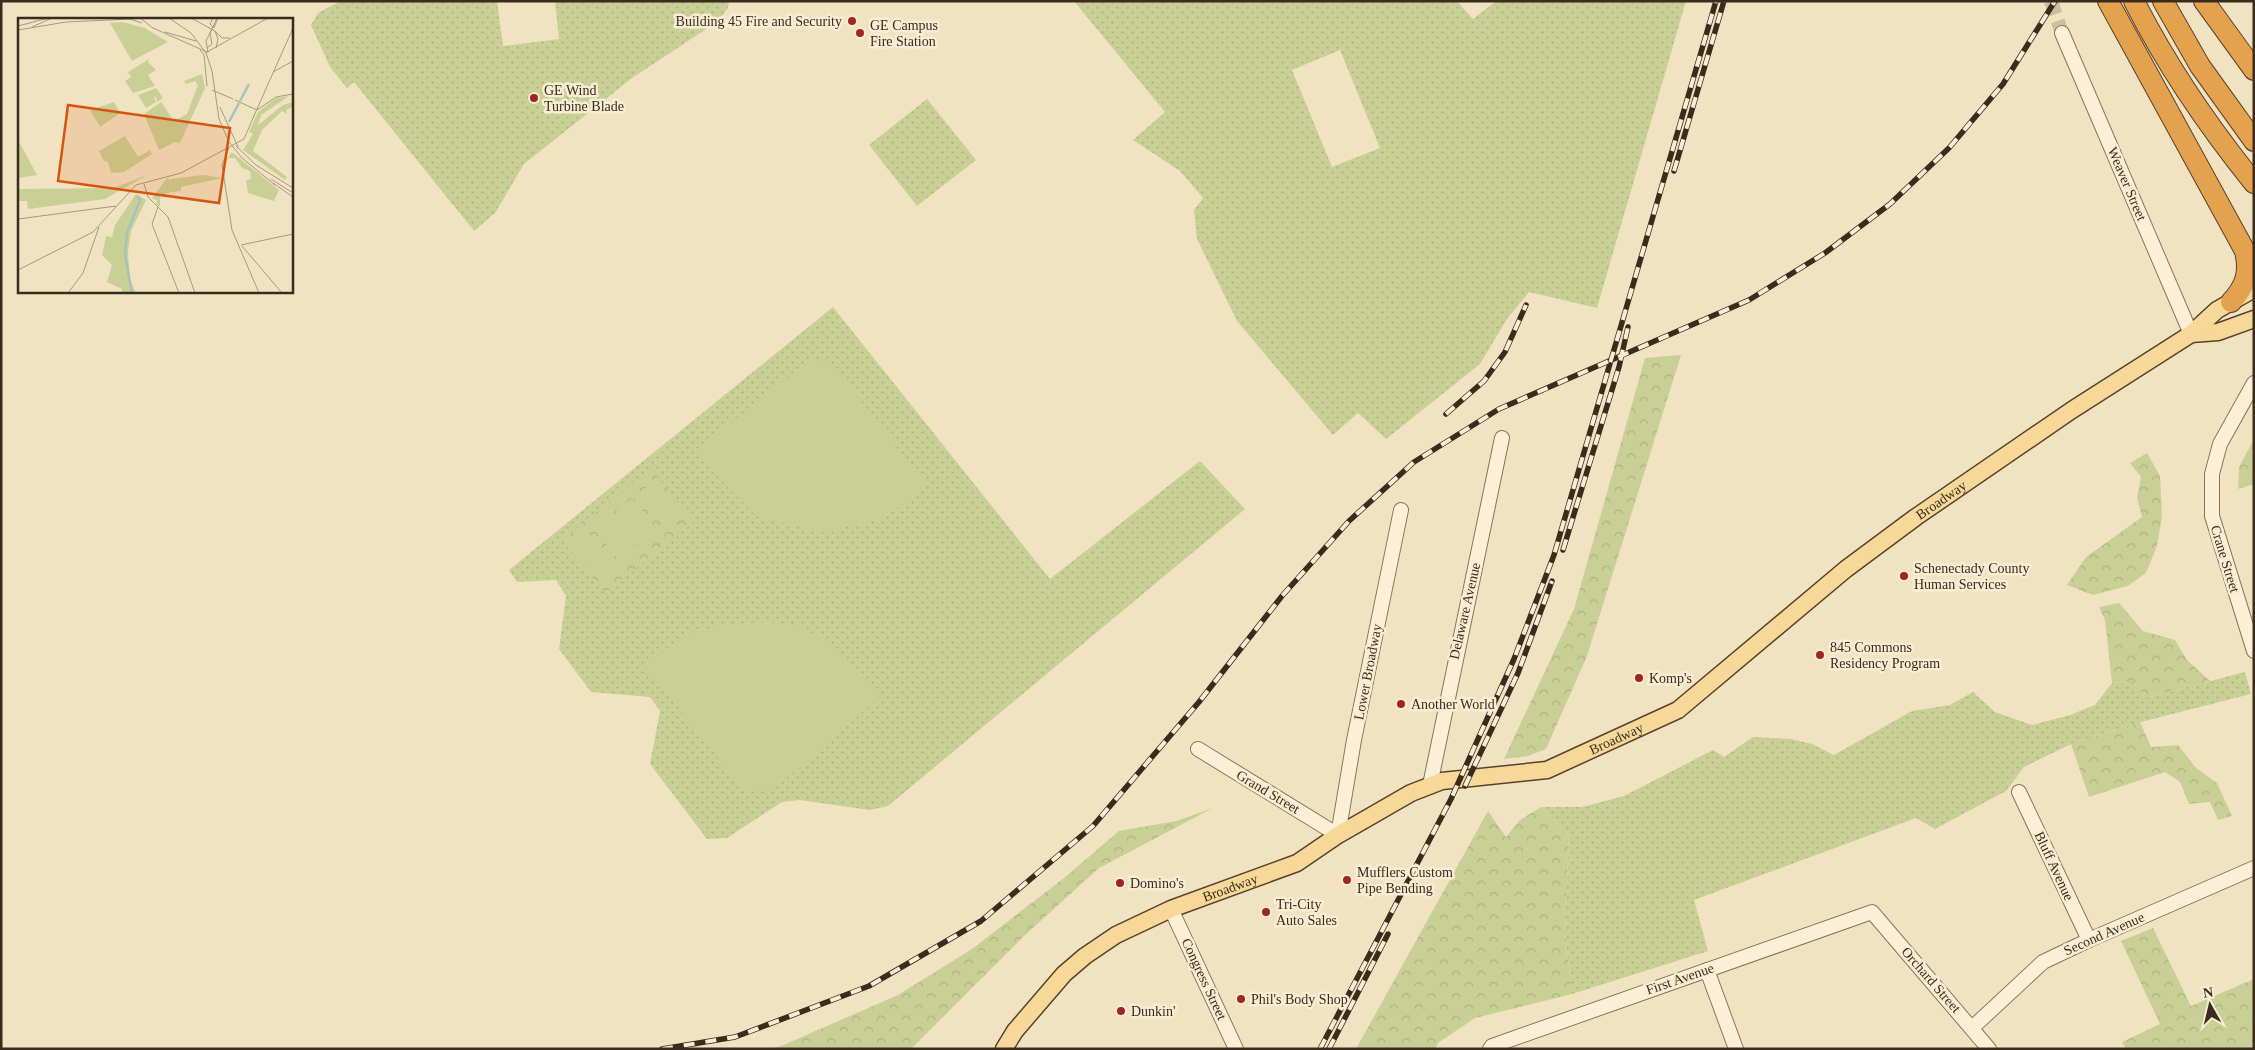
<svg xmlns="http://www.w3.org/2000/svg" width="2255" height="1050" font-family="Georgia,serif">
  <style>
    .grass { fill: url(#grass-dots); fill-rule: evenodd }
    .forest { fill: url(#forest-crowns) }
    .pitch { fill: #c9d095 }
    .lines { fill: none; stroke-linecap: round; stroke-linejoin: round }
    .minor-tunnel { stroke: #cdbea1; stroke-width: 14; stroke-dasharray: 14 7; stroke-linecap: butt }
    .minor-casing { stroke: #8c7358; stroke-width: 16 }
    .major-casing { stroke: #59412c; stroke-width: 19 }
    .highway-casing { stroke: #59412c; stroke-width: 22 }
    .minor { stroke: #fbf0d6; stroke-width: 14 }
    .major { stroke: #f6d898; stroke-width: 16 }
    .highway { stroke: #e5a24e; stroke-width: 20 }
    .rail-casing { stroke: #3b2b1d; stroke-width: 5.5 }
    .rail { stroke: #f8edd2; stroke-width: 4; stroke-dasharray: 11; stroke-linecap: butt }
    .poi-dot { fill: #9f2426; stroke: #f8edd2; stroke-width: 2 }
    .labels { text-anchor: middle; dominant-baseline: central; stroke-width: 5; stroke-linejoin: round; paint-order: stroke }
    .poi-label { font-size: 14px; fill: #3b2b1d; stroke: #f8edd2; text-anchor: start }
    .street-label { font-size: 14px; fill: #3b2b1d; stroke: #f8edd2 }
    .inset-river { fill: none; stroke: #a5c3ba; stroke-width: 2.5 }
    .inset-road { fill: none; stroke: #a89980; stroke-width: 1 }
    .view { fill: #d7540e; fill-opacity: 0.15; stroke: #d7540e; stroke-width: 2.5 }
    .inset-edge { fill: none; stroke: #3b2b1d; stroke-width: 2.5 }
  </style>
  <defs>
    <pattern id="grass-dots" width="8" height="8" patternUnits="userSpaceOnUse" patternTransform="scale(1.25)"><rect width="8" height="8" fill="#c9d095"/><path d="M2 2h.1M6 6h.1" fill="none" stroke="#aeb380" stroke-width="1.8" stroke-linecap="round"/></pattern>
    <pattern id="forest-crowns" width="20" height="18" patternUnits="userSpaceOnUse" patternTransform="scale(1.25)"><rect width="20" height="18" fill="#c9d095"/><path d="M2 6a3 3 0 1 1 6 0M12 15a3 3 0 1 1 6 0" fill="none" stroke="#aeb380"/></pattern>
  </defs>
  <rect width="100%" height="100%" fill="#f1e3c2"/>
  <g class="grass">
    <path d="M341 1H497L503 46 559 39 555 1H729L728 8 717 22 632 78 524 164 495 213 474 231 354 82 347 88 330 67 311 25 319 12Z"/>
    <path d="M1074 1H1457L1473 19 1496 1H1686L1597 308 1529 292 1507 319 1480 364 1386 439 1358 413 1333 435 1237 321 1197 239 1194 210 1203 198 1180 171 1133 140 1165 112ZM1340 50 1380 148 1332 167 1292 70Z"/>
    <path d="M927 99 976 160 917 206 869 145Z"/>
    <path d="M833 307 1050 579 1200 461 1245 509 888 806 870 810 800 800 782 802 727 838 707 839 650 764 660 711 650 697 591 692 559 649 566 596 556 580 517 582 509 570Z"/>
    <path d="M2245 672 2251 694 2137 723 2071 744 2024 767 2006 791 1935 829 1916 818 1694 900 1708 951 1572 994 1565 933 1569 835 1541 807H1582L1624 796 1713 750 1724 757 1753 737 1791 739 1812 744 1834 755 1912 711 1950 705 1973 692 1995 712 2032 725 2070 715 2095 705 2112 683 2133 682 2145 698Z"/>
  </g>
  <g class="forest">
    <path d="M1681 355 1587 656 1546 749 1528 756 1504 759 1574 609 1645 358Z"/>
    <path d="M2254 439V484L2238 489 2239 467Z"/>
    <path d="M2147 453 2160 476 2162 516 2157 546 2146 573 2128 586 2093 595 2067 585 2086 557 2142 517 2137 497 2141 477 2130 463Z"/>
    <path d="M651 468 694 522 605 593 562 540Z"/>
    <path d="M2119 603 2143 631 2175 640 2187 660 2210 681 2145 698 2133 682 2112 683 2105 620 2099 607Z"/>
    <path d="M2140 722 2151 747 2178 745 2196 768 2217 783 2232 816 2218 820 2210 802 2189 804 2180 782 2165 772 2089 797 2071 744Z"/>
    <path d="M1541 807 1569 835 1565 933 1572 994 1475 1018 1438 1043 1435 1049H1356L1488 811 1506 837 1520 820Z"/>
    <path d="M1213 808 1099 868 1024 936 911 1049H770L781 1046 898 995 972 949 1064 878 1119 831 1176 821Z"/>
    <path d="M2153 928 2191 1006 2254 979V1049H2126L2122 1042 2160 1024 2121 941Z"/>
  </g>
  <g class="pitch">
    <path d="M809 360 831 363 927 486 882 519 819 533 755 515 713 472 697 450Z"/>
    <path d="M654 481 682 516 666 529 638 494Z"/>
    <path d="M632 498 660 534 644 546 616 511Z"/>
    <path d="M610 516 639 551 622 564 594 529Z"/>
    <path d="M588 533 617 568 601 581 572 546Z"/>
    <path d="M740 623C755 623 772 621 787 624 828 633 854 666 879 698L770 792 742 788 644 664 689 633Z"/>
  </g>
  <g class="lines">
    <path class="minor-tunnel" d="M2051 1 2062 33"/>
    <g class="minor-casing">
      <g id="minor">
        <path d="M2062 33 2191 334"/>
        <path d="M2254 383 2220 444 2212 474V516L2254 651"/>
        <path d="M1198 749 1338 835 1354 740 1401 510"/>
        <path d="M1430 785 1502 438"/>
        <path d="M2019 792 2089 940"/>
        <path d="M1171 909 1236 1049"/>
        <path d="M1707 970 1736 1049"/>
        <path d="M1972 1028 2043 962 2089 940 2254 868"/>
        <path d="M1490 1049 1492 1046 1872 912 1989 1049"/>
      </g>
    </g>
    <g class="major-casing">
      <g id="major">
        <path d="M2191 334 2218 332 2254 319"/>
        <path id="s1" d="M1004 1049 1015 1031 1064 974 1085 956 1116 935 1171 909 1297 863 1338 835 1411 793 1442 781 1547 770 1678 710 1846 569 1916 517 2072 410 2191 334 2217 310 2254 289"/>
      </g>
    </g>
    <g class="highway-casing">
      <g id="highway">
        <path d="M2108 1 2245 251C2250 272 2246 286 2231 302"/>
        <path d="M2134 1C2167 66 2208 126 2254 183"/>
        <path d="M2163 1 2200 66 2254 141"/>
        <path d="M2204 1 2254 70"/>
      </g>
    </g>
    <use href="#minor" class="minor"/>
    <use href="#major" class="major"/>
    <use href="#highway" class="highway"/>
    <g class="rail-casing">
      <g id="rail">
        <path d="M1674 171 1724 1"/>
        <path d="M1446 414 1484 381 1505 352 1526 305"/>
        <path d="M1563 550 1619 367 1628 327"/>
        <path d="M1465 786 1518 673 1552 581"/>
        <path d="M662 1049 735 1037 869 986 981 921 1093 826 1199 702 1282 596 1349 521 1414 462 1499 409 1749 300 1825 253 1890 204 1949 148 2003 84 2055 1"/>
        <path d="M1320 1049 1451 799 1514 659 1554 555 1716 1"/>
        <path d="M1329 1049 1388 934"/>
      </g>
    </g>
    <use href="#rail" class="rail"/>
  </g>
  <g class="poi-dot">
    <circle cx="852" cy="21" r="5"/>
    <circle cx="860" cy="33" r="5"/>
    <circle cx="534" cy="98" r="5"/>
    <circle cx="1904" cy="576" r="5"/>
    <circle cx="1820" cy="655" r="5"/>
    <circle cx="1639" cy="678" r="5"/>
    <circle cx="1401" cy="704" r="5"/>
    <circle cx="1347" cy="880" r="5"/>
    <circle cx="1120" cy="883" r="5"/>
    <circle cx="1266" cy="912" r="5"/>
    <circle cx="1241" cy="999" r="5"/>
    <circle cx="1121" cy="1011" r="5"/>
  </g>
  <g class="labels">
    <g class="poi-label">
      <text x="842" y="21" text-anchor="end">Building 45 Fire and Security</text>
      <text x="870" y="25">GE Campus<tspan x="870" dy="16">Fire Station</tspan></text>
      <text x="544" y="90">GE Wind<tspan x="544" dy="16">Turbine Blade</tspan></text>
      <text x="1914" y="568">Schenectady County<tspan x="1914" dy="16">Human Services</tspan></text>
      <text x="1830" y="647">845 Commons<tspan x="1830" dy="16">Residency Program</tspan></text>
      <text x="1649" y="678">Komp's</text>
      <text x="1411" y="704">Another World</text>
      <text x="1357" y="872">Mufflers Custom<tspan x="1357" dy="16">Pipe Bending</tspan></text>
      <text x="1130" y="883">Domino's</text>
      <text x="1276" y="904">Tri-City<tspan x="1276" dy="16">Auto Sales</tspan></text>
      <text x="1251" y="999">Phil's Body Shop</text>
      <text x="1131" y="1011">Dunkin'</text>
    </g>
    <g class="street-label">
      <text transform="translate(2127 184) rotate(67)">Weaver Street</text>
      <text stroke="none"><textPath href="#s1" startOffset="1110">Broadway</textPath></text>
      <text transform="translate(2225 559) rotate(73)">Crane Street</text>
      <text transform="translate(1465 611) rotate(-77)">Delaware Avenue</text>
      <text transform="translate(1368 672) rotate(-79)">Lower Broadway</text>
      <text stroke="none"><textPath href="#s1" startOffset="705">Broadway</textPath></text>
      <text transform="translate(1268 792) rotate(31)">Grand Street</text>
      <text transform="translate(2054 866) rotate(65)">Bluff Avenue</text>
      <text stroke="none"><textPath href="#s1" startOffset="285">Broadway</textPath></text>
      <text transform="translate(2104 934) rotate(-24)">Second Avenue</text>
      <text transform="translate(1204 979) rotate(65)">Congress Street</text>
      <text transform="translate(1680 979) rotate(-19)">First Avenue</text>
      <text transform="translate(1931 980) rotate(49)">Orchard Street</text>
    </g>
  </g>
  <g transform="translate(18 18)">
    <rect width="275" height="275" fill="#f1e3c2"/>
    <path d="M104 4 127 10 150 24 114 43 92 5ZM131 41 130 44 138 52 130 57 137 68 115 75 107 63 113 59 110 54ZM184 56 187 70 162 125 157 124 141 132 126 96 143 84 156 103 169 96 180 67 177 63 168 66 166 63ZM138 70 145 80 139 84 138 79 136 80 138 84 128 90 120 77ZM96 84 102 95 82 109 72 92ZM107 118 120 139 132 132 134 136 106 154 93 155 90 144 86 143 81 133ZM0 122 19 157 0 160ZM185 157 205 160 163 169V173L153 174V161Z" fill="#c9d095"/>
    <path d="M271 78 243 97 240 107 265 87 275 84V89L268 92 269 96 264 93 244 112 235 133 269 159 267 162 225 132 235 116 231 114 240 94 258 80ZM214 134 261 172 256 183 230 175 228 162 233 161 232 153 224 150 217 140H211L206 145ZM129 157 87 181 10 191 9 183H0V171L96 170ZM149 160 154 163 153 174 142 178V189L138 186 139 182 134 180ZM118 176 128 182 113 213 110 234 112 262 118 275H104V271L89 264 94 247 84 237 88 218 94 219 97 207Z" fill="#c9d095"/>
    <path d="M93 140H100L106 146 96 151 90 141Z" fill="#c9d095"/>
    <path class="inset-river" d="M222 83 231 66M211 104 221 85M114 275 107 237 109 215 122 182 119 178"/>
    <path class="inset-road" d="M109 0 124 5M122 0 135 10 189 34 250 0M151 0 173 15 188 35 194 53 201 101 211 124 224 140 257 167M173 0 197 13 200 21 198 30M195 0 192 6 196 10 200 0M0 8 30 0M14 9 34 0M0 12 48 4 112 1M197 13 204 20H212M147 14 178 23M189 30 194 26 192 15 199 0M182 32 186 37 189 68M190 35 188 23 194 11M255 54 275 43M194 72 215 81M217 82 239 92 258 79 275 76M202 89 220 129M235 100 275 10M226 121 236 98M218 128 238 147 275 170M211 130 204 147 214 212 241 275M253 161 275 175M255 165 275 179M126 166 130 179 150 199 177 275M140 189 134 206 161 275M0 201 98 188M223 227 275 216M224 228 264 275M0 252 75 214 118 167 163 155 226 121M50 275 65 255 81 209M77 275H103"/>
    <path class="view" d="M50 87 212 110 201 185 40 163Z"/>
    <rect width="275" height="275" class="inset-edge"/>
  </g>
  <rect width="2255" height="1050" fill="none" stroke="#3b2b1d" stroke-width="5"/>
  <g transform="translate(2210 1005) rotate(352)" stroke="#f8edd2" stroke-width="4" paint-order="stroke">
  <path d="M0-4L9 19L0 12L-9 19Z" fill="#3b2b1d"/>
  <text y="-8" font-size="14" font-weight="bold" text-anchor="middle" fill="#3b2b1d">N</text>
  </g>
</svg>
